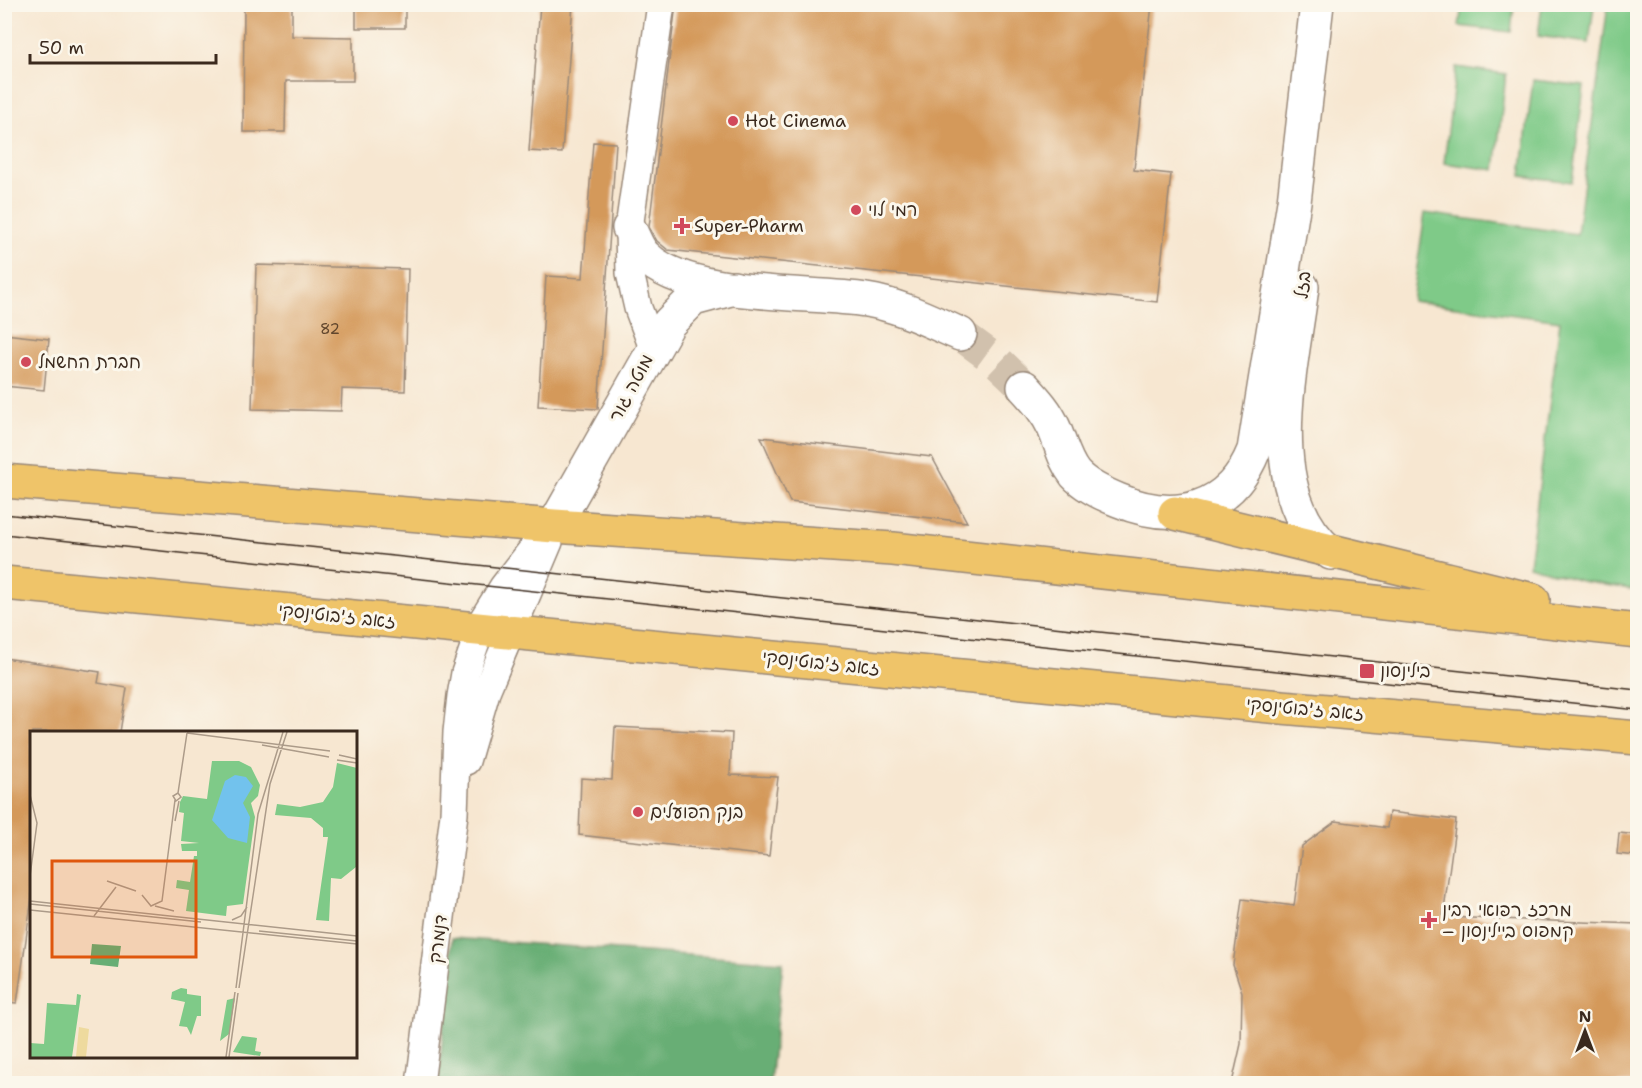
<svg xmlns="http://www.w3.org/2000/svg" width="1642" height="1088" font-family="'Shantell Sans','Playpen Sans Hebrew',sans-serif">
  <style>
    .green { fill: #7fca88; stroke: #5d7a53; stroke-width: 1.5 }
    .forest { fill: #67ae74; stroke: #516c49; stroke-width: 1.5 }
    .building { fill: #d4995a }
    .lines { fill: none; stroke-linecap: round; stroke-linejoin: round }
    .tertiary-tunnel { stroke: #d1c1ad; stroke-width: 33; stroke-dasharray: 33 16; stroke-linecap: butt }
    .minor-casing { stroke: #998878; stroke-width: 30 }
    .tertiary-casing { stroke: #998878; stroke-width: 36 }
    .primary-casing { stroke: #998878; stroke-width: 36 }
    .minor { stroke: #fff; stroke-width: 27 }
    .tertiary { stroke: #fff; stroke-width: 33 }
    .primary { stroke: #efc469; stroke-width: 33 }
    .tram { stroke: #3b2a1e; stroke-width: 1.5 }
    .poi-dot { fill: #d1495b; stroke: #fbf7ec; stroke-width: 2 }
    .labels { text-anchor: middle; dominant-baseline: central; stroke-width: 6; stroke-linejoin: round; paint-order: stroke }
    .number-label { font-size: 15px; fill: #61462d }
    .poi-label { font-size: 18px; fill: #3b2a1e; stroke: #fbf7ec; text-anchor: start }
    .street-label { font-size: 18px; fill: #3b2a1e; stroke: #fbf7ec }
    .inset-road { fill: none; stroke: #ac9b89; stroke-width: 1.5 }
    .view { fill: #df570d; fill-opacity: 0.15; stroke: #df570d; stroke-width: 3 }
    .inset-edge { fill: none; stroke: #3b2a1e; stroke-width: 3 }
  </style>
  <rect width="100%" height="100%" fill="#fbf7ec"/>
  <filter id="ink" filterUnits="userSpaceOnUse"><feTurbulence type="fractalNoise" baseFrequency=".0167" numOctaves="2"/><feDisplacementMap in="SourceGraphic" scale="12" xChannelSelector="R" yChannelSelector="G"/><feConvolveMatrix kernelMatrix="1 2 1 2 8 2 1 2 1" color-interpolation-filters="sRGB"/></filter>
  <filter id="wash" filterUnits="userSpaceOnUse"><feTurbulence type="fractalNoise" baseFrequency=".008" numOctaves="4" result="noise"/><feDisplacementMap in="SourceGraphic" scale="24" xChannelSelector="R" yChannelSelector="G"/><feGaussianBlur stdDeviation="1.35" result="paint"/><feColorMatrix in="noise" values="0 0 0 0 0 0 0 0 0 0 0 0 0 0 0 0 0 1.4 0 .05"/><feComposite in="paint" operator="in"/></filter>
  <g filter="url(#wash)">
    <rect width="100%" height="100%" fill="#f7e7d1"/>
    <g class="green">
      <path d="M1462 5H1514L1511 32 1459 26Z"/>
      <path d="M1542 5H1594L1589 43 1538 36Z"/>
      <path d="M1608 5H1637V590L1581 581 1529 566 1560 321 1412 301 1425 213 1577 234Z"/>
      <path d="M1456 67 1506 74 1495 170 1444 163Z"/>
      <path d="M1533 80 1584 86 1572 182 1521 176Z"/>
    </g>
    <path class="forest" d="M452 938 783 962 770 1083H438Z"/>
    <g id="blocks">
      <g class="building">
        <path d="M244 4H292V36L353 37V81H286L285 132H243Z"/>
        <rect x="356" y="4" width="49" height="24"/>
        <path d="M540 4H573L562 153 529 151Z"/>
        <path d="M676 4H1152L1134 170 1171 174 1157 302 668 250 657 241 649 227Z"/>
        <path d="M593 142 616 143 598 409 538 406 546 276 583 278Z"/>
        <path d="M256 265 408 269 405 391 342 389 341 411 252 409Z"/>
        <path d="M4 334 49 339 44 390 4 386Z"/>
        <path d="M761 437 932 457 967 522 790 502Z"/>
        <path d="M4 658 100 672 98 683 127 688 120 732H32V897L17 1003 4 1002Z"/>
        <path d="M615 727 732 733 730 775 778 777 769 856 579 835 581 778 612 780Z"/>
        <path d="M1389 812 1456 820 1443 917 1638 924V1083H1232L1241 1044 1242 992 1233 965 1242 899 1294 906 1302 846 1336 821 1387 828Z"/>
        <path d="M1619 833 1638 835V856L1617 854Z"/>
      </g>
    </g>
  </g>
  <g filter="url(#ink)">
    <use href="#blocks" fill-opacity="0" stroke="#998878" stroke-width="1.5"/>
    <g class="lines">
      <path class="tertiary-tunnel" d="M960 334 998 362 1024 387"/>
      <g class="minor-casing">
        <g id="minor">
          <path d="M653 348 638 308 630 273 629 228 661 4"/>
          <path d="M466 761 487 689 549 542"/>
          <path d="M420 1084 454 814 457 732 461 696 465 673 480 630"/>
        </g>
      </g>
      <g class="tertiary-casing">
        <g id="tertiary">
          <path d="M629 228C634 237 638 250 645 256 687 299 808 291 866 300 899 305 930 321 960 334"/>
          <path d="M1302 287C1292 369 1258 493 1331 553"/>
          <path d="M1024 387C1036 400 1047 412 1054 428 1061 444 1064 460 1075 474 1086 486 1103 494 1118 500 1175 524 1230 511 1254 450L1294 202 1317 4"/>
          <path d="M480 630 506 588 554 526 669 323 693 299 734 288"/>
        </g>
      </g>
      <g class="primary-casing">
        <g id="primary">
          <path d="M4 481 554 526 893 549 1638 631"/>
          <path d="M1175 513 1533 600"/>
          <path d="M4 583 1270 706 1638 738"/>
        </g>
      </g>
      <use href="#minor" class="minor"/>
      <use href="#tertiary" class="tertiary"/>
      <use href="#primary" class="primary"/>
      <g class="tram">
        <path d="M4 514 1638 690"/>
        <path d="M4 534 1638 710"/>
      </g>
    </g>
  </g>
  <g class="poi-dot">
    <circle cx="733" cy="121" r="6"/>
    <circle cx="856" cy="210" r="6"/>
    <path d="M679 217h6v6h6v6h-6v6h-6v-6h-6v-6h6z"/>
    <circle cx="26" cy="362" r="6"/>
    <rect x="1359" y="663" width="16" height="16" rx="3"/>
    <circle cx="638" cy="812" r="6"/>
    <path d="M1426 911h6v6h6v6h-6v6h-6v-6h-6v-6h6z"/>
  </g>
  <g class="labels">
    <g class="number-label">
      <text x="330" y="329">82</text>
    </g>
    <g class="poi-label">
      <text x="745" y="121">Hot Cinema</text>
      <text x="868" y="210">רמי לוי</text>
      <text x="694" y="226">Super-Pharm</text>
      <text x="38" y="362">חברת החשמל</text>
      <text x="1380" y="671">בילינסון</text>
      <text x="650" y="812">בנק הפועלים</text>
      <text x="1442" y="910">מרכז רפואי רבין<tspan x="1442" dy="21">– קמפוס ביילינסון</tspan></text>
    </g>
    <g class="street-label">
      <text transform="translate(1303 285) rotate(-83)">בזל</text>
      <text transform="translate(631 388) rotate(-62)">מוטה גור</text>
      <text transform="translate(337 616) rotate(6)">זאב ז'בוטינסקי</text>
      <text transform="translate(821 663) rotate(6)">זאב ז'בוטינסקי</text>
      <text transform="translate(1305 709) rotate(5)">זאב ז'בוטינסקי</text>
      <text transform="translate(438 939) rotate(-83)">דנמרק</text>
    </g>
  </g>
  <g transform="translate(30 731)">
    <rect width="327" height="327" fill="#f7e7d1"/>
    <path d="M182 30H209L221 36 230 54 228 65 221 72 225 86 213 173 197 175 196 185 156 180 159 159 146 157 147 149 160 151 164 125H167V120H152L151 113 169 112 151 110 154 82 149 81 150 71 153 65 177 68ZM307 32 327 37 326 136 311 148 301 147 299 190 286 189 298 106H293V97L281 87 245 84 247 73 270 76 293 71 303 56ZM151 257 157 258V263L171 265V285H167L161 304 157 296 149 295 155 271 141 268 142 261ZM47 263 51 264 42 326H0V312L14 313 17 272 46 274ZM205 267 199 303 190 310 197 269ZM212 305 227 307 225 320 231 321 230 325 203 321Z" fill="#7fca88"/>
    <path d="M62 213 91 215 88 236 60 233Z" fill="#67ae74"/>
    <path d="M49 296 59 298 56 326H46Z" fill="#eeda9e"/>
    <path d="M205 44 216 46 223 55 213 72 220 86 217 112 198 107 182 89 195 50Z" fill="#72c2ed"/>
    <path class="inset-road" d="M157 2 300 20M232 14 299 26M309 24 327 28M307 29 327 32M148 62 143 65 146 70 151 66 148 62 157 2M0 64 7 92 0 145M0 78V121M145 90 149 70M77 150 106 160M112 164 121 175 132 170 145 69M0 170 327 205M0 173 171 191M125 175 144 180M0 179 327 213M64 185 86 156M202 189 211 185 217 176M229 200 327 210M206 257 228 83 253 1M209 257 240 53 257 1M196 326 205 261M199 326 208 262"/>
    <path class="view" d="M22 130H166V226H22Z"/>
    <rect width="327" height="327" class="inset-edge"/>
  </g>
  <rect width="1642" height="1088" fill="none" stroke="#fbf7ec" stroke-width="24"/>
  <g transform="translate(1585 1031)" stroke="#fbf7ec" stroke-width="4.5" paint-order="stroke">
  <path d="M0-4.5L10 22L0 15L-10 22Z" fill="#3b2a1e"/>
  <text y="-9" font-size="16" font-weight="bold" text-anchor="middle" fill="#3b2a1e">N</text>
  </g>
  <path d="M30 54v9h186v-9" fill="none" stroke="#3b2a1e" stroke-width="3"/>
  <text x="39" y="54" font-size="18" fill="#3b2a1e" stroke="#fbf7ec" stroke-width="4.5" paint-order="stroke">50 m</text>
</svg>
